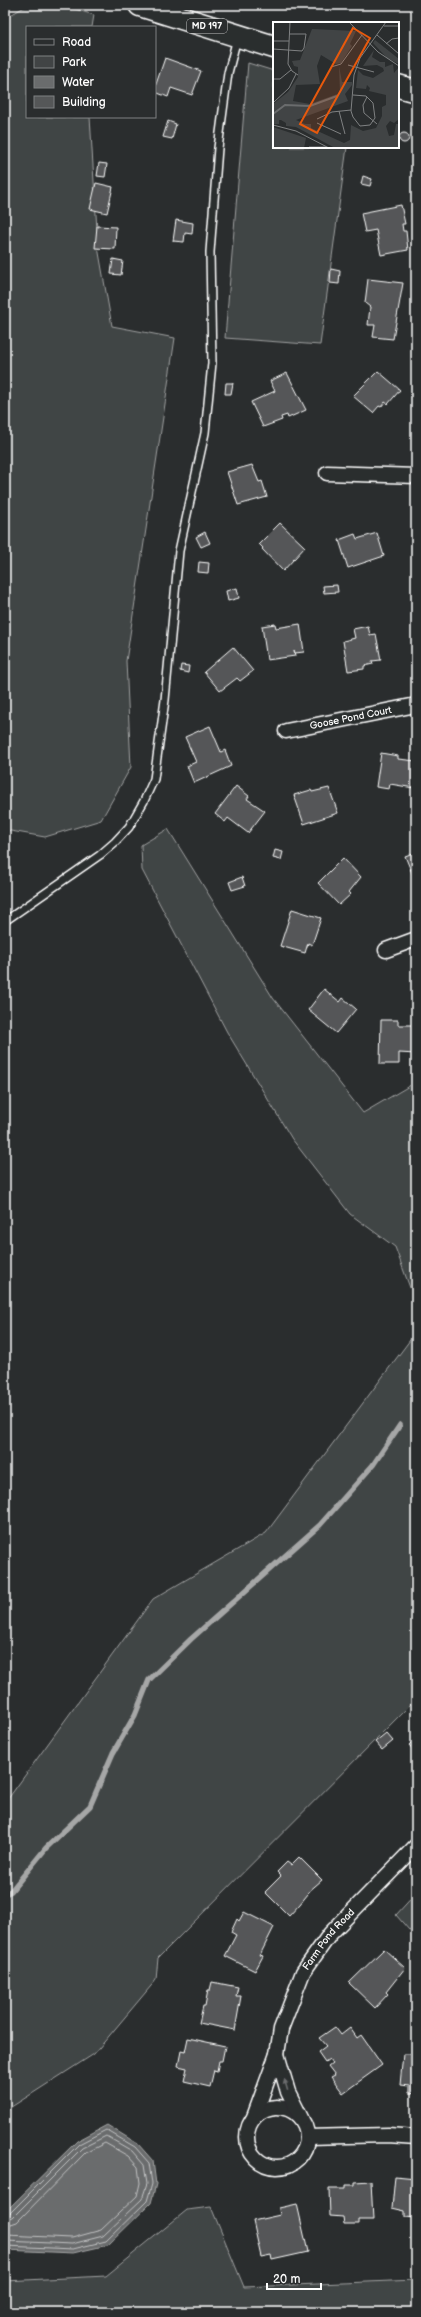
<svg xmlns="http://www.w3.org/2000/svg" width="421" height="2317" font-family="'Balsamiq Sans',sans-serif">
  <style>
    .green { fill: #414445; stroke: #a0a2a2 }
    .water { fill: #6a6c6d; stroke: #a6a7a7 }
    .lines { fill: none; stroke-linecap: round; stroke-linejoin: round }
    .shore { stroke: #c3c4c5; stroke-width: 1 }
    .stream { stroke: #a6a7a7; stroke-width: 5.5 }
    .building { fill: #555758; stroke: #fff }
    .service-casing { stroke: #fff; stroke-width: 10 }
    .minor-casing { stroke: #fff; stroke-width: 17 }
    .primary-casing { stroke: #fff; stroke-width: 25 }
    .service { stroke: #2a2d2e; stroke-width: 7 }
    .minor { stroke: #2a2d2e; stroke-width: 14 }
    .primary { stroke: #2a2d2e; stroke-width: 22 }
    .oneway { fill: #6a6c6d }
    .labels { text-anchor: middle; dominant-baseline: central; stroke-width: 3; stroke-linejoin: round; paint-order: stroke }
    .shield { fill: #2a2d2e; stroke: #bfc0c0; stroke-width: 1 }
    .shield-label { font-size: 9px; font-weight: bold; fill: #fff }
    .street-label { font-size: 10px; fill: #fff; stroke: #2a2d2e }
    .inset-river { fill: none; stroke: #6a6c6d; stroke-width: 2 }
    .inset-road { fill: none; stroke: #7f8182; stroke-width: 1 }
    .view { fill: #e8590c; fill-opacity: 0.15; stroke: #e8590c; stroke-width: 2 }
    .inset-edge { fill: none; stroke: #fff; stroke-width: 2 }
  </style>
  <rect width="100%" height="100%" fill="#2a2d2e"/>
  <filter id="ink" filterUnits="userSpaceOnUse"><feTurbulence type="fractalNoise" baseFrequency=".025" numOctaves="2"/><feDisplacementMap in="SourceGraphic" scale="8" xChannelSelector="R" yChannelSelector="G"/><feConvolveMatrix kernelMatrix="1 2 1 2 8 2 1 2 1" color-interpolation-filters="sRGB"/></filter>
  <g filter="url(#ink)">
    <g class="green">
      <path d="M28 5H62L94 15 92 27H27V117H90L98 247 112 326 175 338 126 661 131 767 101 820 45 837 5 830V18Z"/>
      <path d="M248 63 274 71V147H347L320 345 225 338Z"/>
      <path d="M168 829 273 998 363 1113 416 1082V1304L395 1247 350 1214 292 1139 227 1032 142 870 141 845Z"/>
      <path d="M416 1332V1699L158 1958 156 1980 94 2054 5 2111V1803L153 1599 266 1533Z"/>
      <path d="M416 1893V1938L396 1915Z"/>
      <path d="M211 2207 244 2287 416 2280V2312H5V2281L106 2276 187 2210Z"/>
    </g>
    <path class="water" d="M107 2125 138 2144 153 2161 156 2184 151 2203 108 2245 73 2253 5 2250V2212L77 2141Z"/>
    <g class="lines">
      <g class="shore">
        <path d="M5 2215 10 2213 79 2144 106 2130 135 2147 149 2163 152 2184 147 2201 106 2241 73 2249 5 2246"/>
        <path d="M5 2220 13 2217 82 2148 106 2136 132 2151 144 2165 147 2184 142 2199 103 2236 72 2244 5 2241"/>
        <path d="M5 2226 17 2222 85 2153 105 2143 128 2156 138 2167 140 2183 137 2196 101 2230 72 2238 5 2235"/>
      </g>
      <path class="stream" d="M5 1894 11 1891 46 1848 90 1806 113 1753 135 1715 149 1680 191 1639 320 1525 373 1465 400 1425"/>
    </g>
    <g class="building">
      <path d="M165 58 201 71 192 95 171 88 168 97 155 92V87Z"/>
      <path d="M168 121 176 124 172 139 163 137Z"/>
      <circle cx="404" cy="138" r="5"/>
      <path d="M99 163 107 164 105 177 97 176Z"/>
      <path d="M363 176 372 179 370 186 361 184Z"/>
      <path d="M96 183 113 187 107 213 90 209Z"/>
      <path d="M401 205 405 224H402L403 231H406L408 250 381 255 376 230 365 232 361 213Z"/>
      <path d="M176 220 193 223 192 234 185 233 184 242 173 241Z"/>
      <path d="M97 226 116 227 115 249 95 248Z"/>
      <path d="M113 259 123 261 121 275 111 274Z"/>
      <path d="M331 269 340 271 339 284 330 283Z"/>
      <path d="M368 279 403 283 393 339 373 337 375 325H368L370 307 365 303Z"/>
      <path d="M378 371 400 390 388 404 385 402 381 407 379 406 373 413 353 396Z"/>
      <path d="M287 373 306 410 288 418 287 415 281 417 282 420 263 427 251 402 275 391 270 381Z"/>
      <path d="M226 383H233L231 394H225Z"/>
      <path d="M252 465 259 482 262 481 267 497 238 505 227 472Z"/>
      <path d="M280 523 305 547 283 571 262 549 263 548 259 544Z"/>
      <path d="M205 532 210 543 201 547 196 537Z"/>
      <path d="M377 533 384 556 348 568 339 540 355 534 357 539Z"/>
      <path d="M199 562 209 563 208 573 198 572Z"/>
      <path d="M337 585 338 592 324 593 323 586Z"/>
      <path d="M237 588 239 598 228 601 226 591Z"/>
      <path d="M275 624 276 628 300 624 304 652 295 653 294 651 295 656 267 660 262 626Z"/>
      <path d="M368 626 370 635 376 634 381 660 372 661 373 664 364 666V669L348 671 343 641 355 638 353 629Z"/>
      <path d="M233 647 253 671 240 681 237 678 220 691 204 672Z"/>
      <path d="M181 665 189 666 188 673 180 671Z"/>
      <path d="M210 726 221 752 225 750 231 766 194 783 187 766 196 762 185 737Z"/>
      <path d="M381 753 398 756V759L416 761 414 788 390 784 389 789 376 787Z"/>
      <path d="M236 786 249 796 247 799 265 811 248 833 228 818 225 822 215 814Z"/>
      <path d="M329 788 338 813 304 824 294 795 311 790 312 792Z"/>
      <path d="M275 850 283 852 281 860 273 858Z"/>
      <path d="M416 852V883L405 856Z"/>
      <path d="M343 858 361 877 349 892 351 894 339 905 318 883Z"/>
      <path d="M242 877 245 886 232 890 229 882Z"/>
      <path d="M292 909 321 918 312 945 308 943 305 953 280 946Z"/>
      <path d="M324 989 340 1002 343 998 356 1009 336 1033 308 1010Z"/>
      <path d="M381 1020H398V1025H416V1054L399 1053V1064H380Z"/>
      <path d="M386 1733 393 1741 382 1750 375 1742Z"/>
      <path d="M416 1738V1753L409 1745Z"/>
      <path d="M299 1857 322 1880 307 1893 308 1894 300 1904 289 1916 265 1892 281 1876 277 1872 287 1862 291 1865Z"/>
      <path d="M244 1912 274 1927 260 1955 263 1956 255 1971 225 1956 236 1935 231 1932 237 1919 239 1921Z"/>
      <path d="M384 1949 405 1968 386 1992 388 1994 375 2008 349 1983Z"/>
      <path d="M212 1982 238 1987 236 1996H241L235 2030 199 2023 203 2006H205L208 1990H210Z"/>
      <path d="M335 2027 341 2035 350 2028 357 2038 361 2035 382 2065 343 2093 331 2077 335 2075 328 2066 332 2063 329 2059 325 2062 318 2052 326 2046 319 2038Z"/>
      <path d="M188 2038 225 2046 222 2061H219L217 2071 214 2070 210 2087 184 2081 187 2068 178 2066 181 2051 185 2052Z"/>
      <path d="M415 2045H416V2094L409 2093V2086L400 2085 403 2054H414Z"/>
      <path d="M395 2176 416 2178V2218L405 2217V2211L392 2208Z"/>
      <path d="M371 2181 373 2220H359V2224H344L343 2217 330 2216 329 2189H345V2185H355V2182Z"/>
      <path d="M297 2204 308 2252 272 2260 271 2255 261 2257 253 2221 280 2215 279 2208Z"/>
    </g>
    <g class="lines">
      <g class="service-casing">
        <path id="service" d="M5 921 100 855 115 842 129 827 144 801 154 779 165 700 179 551 205 433 212 363 210 252 218 148 228 73 237 38"/>
      </g>
      <g class="minor-casing">
        <g id="minor">
          <path d="M327 473 416 476"/>
          <path id="s1" d="M286 731 416 705"/>
          <path d="M386 950 416 939"/>
          <path id="s2" d="M277 2054 281 2029 303 1972 330 1934 416 1846"/>
          <circle cx="277" cy="2137" r="30"/>
          <path d="M254 2117 277 2054 288 2092 301 2118"/>
          <path d="M307 2137 388 2135 416 2137"/>
        </g>
      </g>
      <g class="primary-casing">
        <g id="primary">
          <path d="M140 5 274 47"/>
          <path d="M398 86 416 91"/>
        </g>
      </g>
      <use href="#service" class="service"/>
      <use href="#minor" class="minor"/>
      <use href="#primary" class="primary"/>
    </g>
    <defs><path id="oneway-solid" d="M-6-.8H1V-3.2L6.5 0L1 3.2V.8H-6Z"/></defs>
    <use class="oneway" href="#oneway-solid" transform="translate(286 2085) rotate(-106)"/>
  </g>
  <g class="labels">
    <rect class="shield" x="187" y="19" width="40" height="14" rx="3"/>
    <g class="shield-label">
      <text x="207" y="26">MD 197</text>
    </g>
    <g class="street-label">
      <text stroke="none"><textPath href="#s1" startOffset="66">Goose Pond Court</textPath></text>
      <text stroke="none"><textPath href="#s2" startOffset="128">Farm Pond Road</textPath></text>
    </g>
  </g>
  <g transform="translate(273 22)">
    <rect width="126" height="126" fill="#2a2d2e"/>
    <path d="M39 7 83 9 77 22 79 24 68 41 63 42 48 33 44 44 47 62 23 63 20 79 37 82 67 71 66 44 69 60H79V63L72 72 75 79 23 98 32 102H38V106L71 121 77 118 78 103 90 109 103 106 109 94V85L113 83V73L96 69 97 66 94 63 93 67 83 66 85 48 90 53 100 56 111 49 110 46 104 43 90 44 101 28 99 35 107 40H112V45L120 42 121 51 126 45V97L121 101 117 99 113 104 116 114 121 113 123 102H126V126H62L23 105 13 104V101L8 98H6V102H0V82L15 70 25 55V45L21 44 19 39 27 38ZM102 18 126 37V42L114 36 100 21ZM0 105 33 116 31 126H0Z" fill="#414445"/>
    <path class="inset-river" d="M0 92 12 83 37 84 64 74"/>
    <path class="inset-road" d="M17 0 15 42 19 49 25 53M76 0 105 30 126 44M111 4H126M104 13 126 32M0 19H16M113 22 119 17 126 16M0 27 29 29 31 26 33 12H16M75 43 101 50M58 45 68 42 89 13M0 57H7L18 48M80 73 93 74 100 81 102 96 97 103 87 104 80 95 78 89 81 53 87 36 113 0M94 75 90 83 91 91 104 102M1 80 16 66 23 52M66 89 72 112M44 97 59 90 78 88M44 101 68 112M0 103 23 109 56 126M36 125H53"/>
    <path class="view" d="M80 6 97 16 44 111 27 102Z"/>
    <rect width="126" height="126" class="inset-edge"/>
  </g>
  <rect width="421" height="2317" fill="none" stroke="#2a2d2e" stroke-width="20"/>
  <rect x="10" y="10" width="401" height="2297" fill="none" stroke="#fff" stroke-width="1.5" filter="url(#ink)"/>
  <rect x="26" y="26" width="130" height="92" fill="#2a2d2e" stroke="#7f8182"/>
  <rect x="34" y="39" width="20" height="6" fill="#2a2d2e" stroke="#7f8182"/>
  <text x="62" y="46" font-size="12" fill="#ffffff">Road</text>
  <rect x="34" y="56" width="20" height="12" fill="#414445" stroke="#7f8182"/>
  <text x="62" y="66" font-size="12" fill="#ffffff">Park</text>
  <rect x="34" y="76" width="20" height="12" fill="#6a6c6d" stroke="#7f8182"/>
  <text x="62" y="86" font-size="12" fill="#ffffff">Water</text>
  <rect x="34" y="96" width="20" height="12" fill="#555758" stroke="#7f8182"/>
  <text x="62" y="106" font-size="12" fill="#ffffff">Building</text>
  <path d="M267 2283v6h54v-6" fill="none" stroke="#ffffff" stroke-width="2"/>
  <text x="273" y="2283" font-size="12" fill="#ffffff" stroke="#2a2d2e" stroke-width="3" paint-order="stroke">20 m</text>
</svg>
